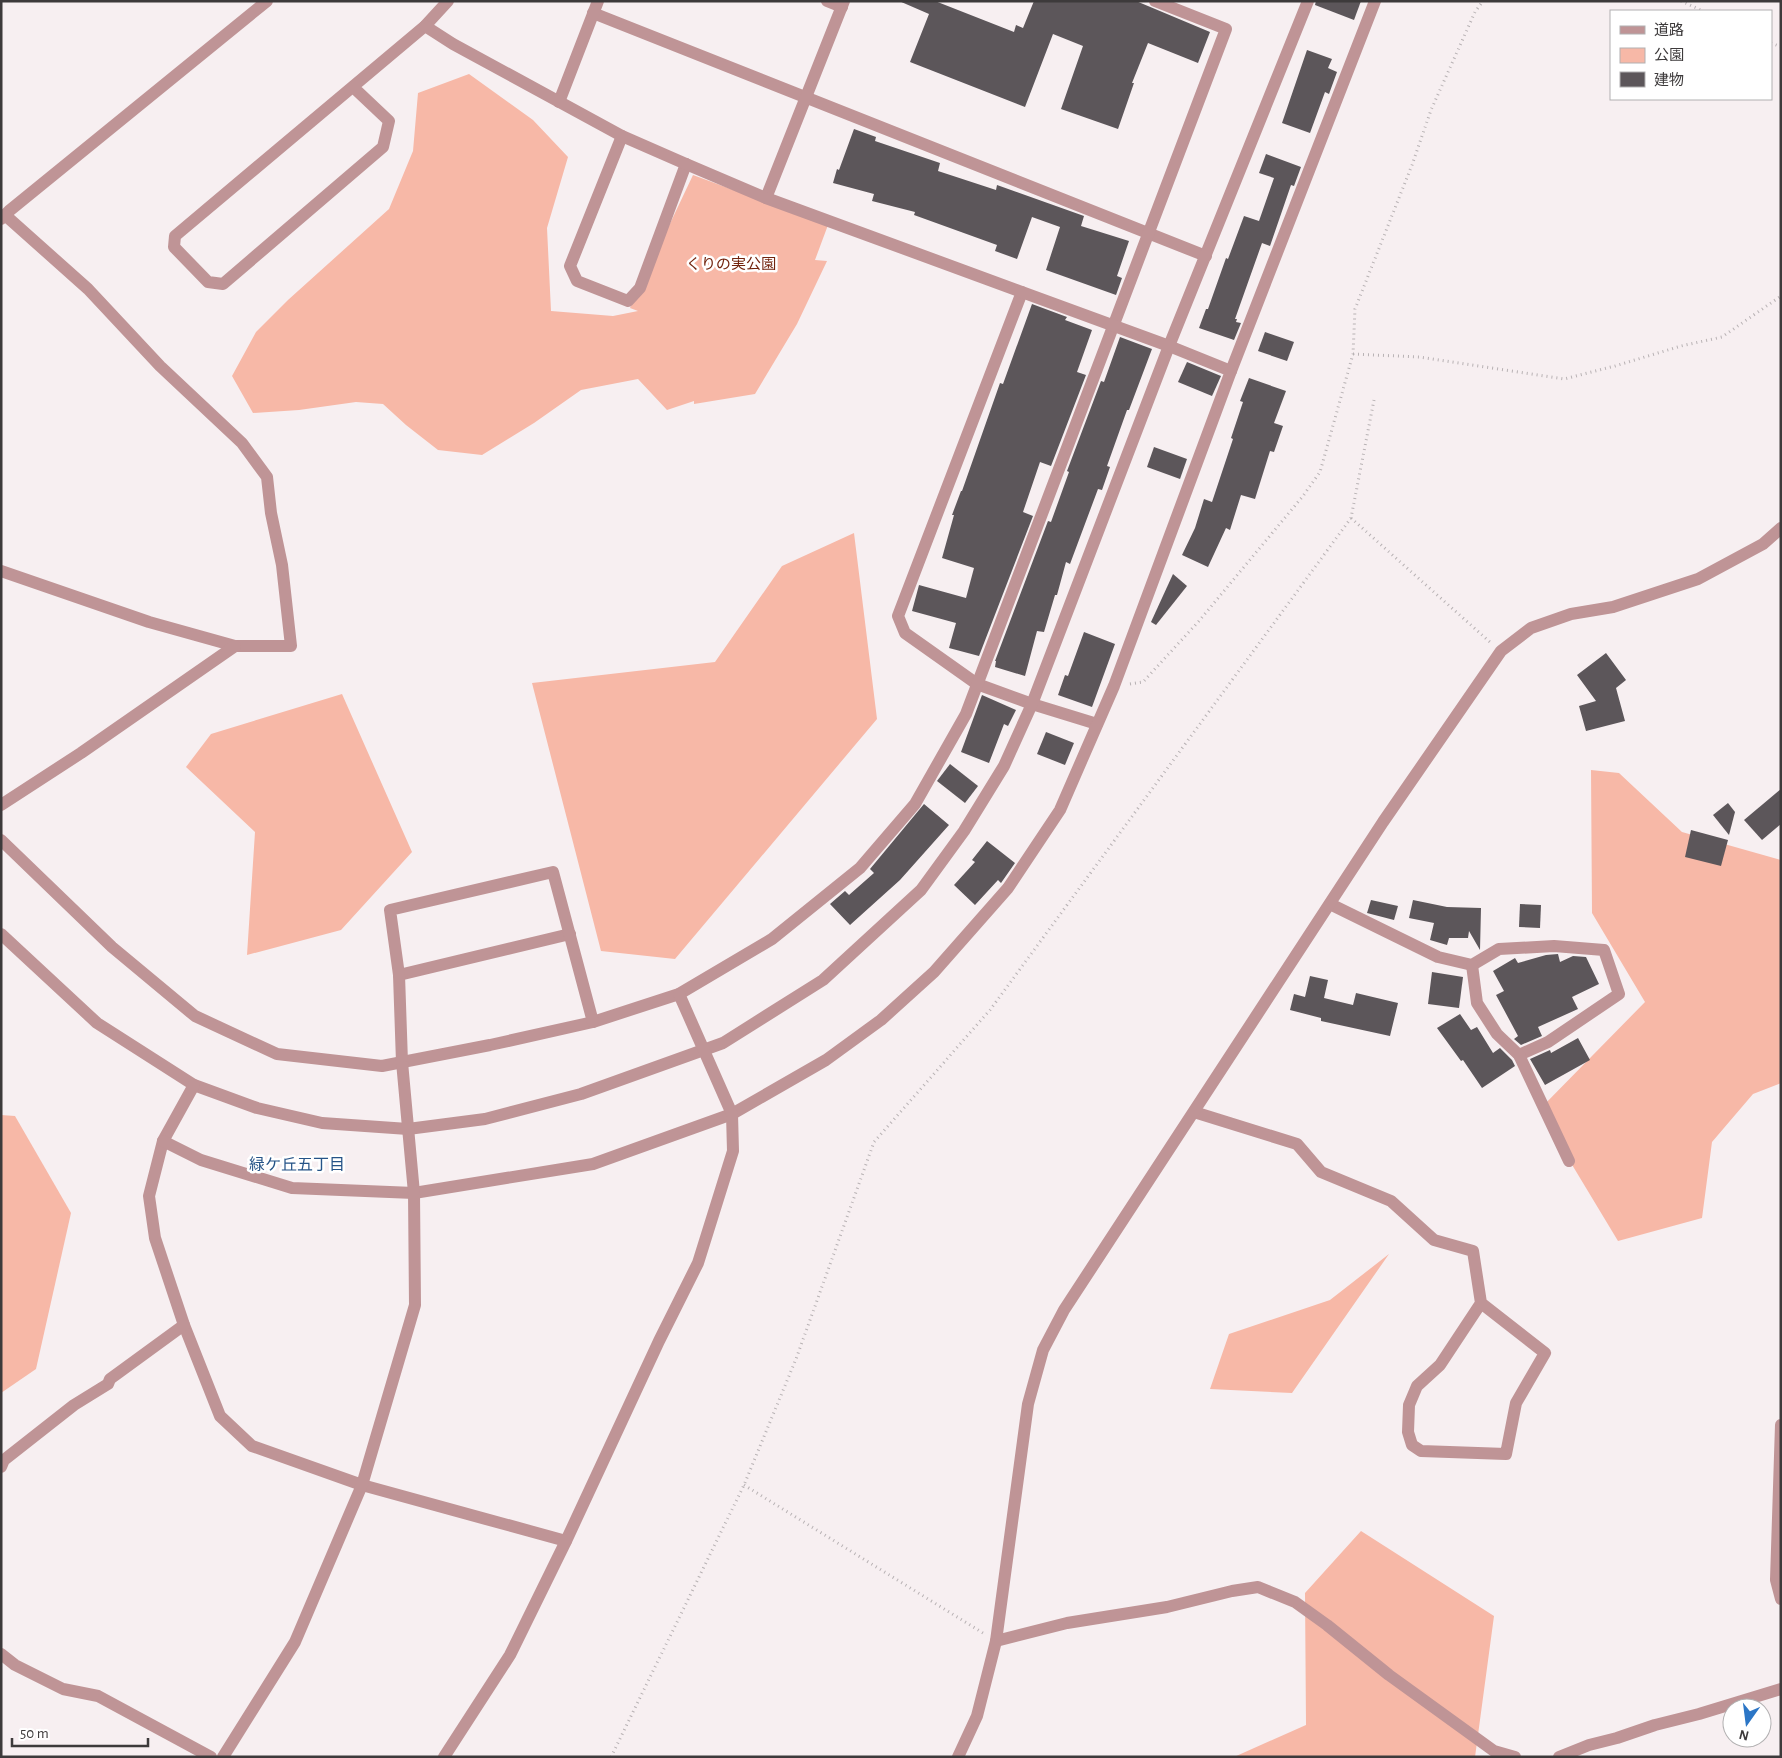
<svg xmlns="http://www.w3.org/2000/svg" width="1782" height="1758" font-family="'Alegreya Sans','Noto Sans JP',sans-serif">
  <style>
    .green { fill: #f7b8a7 }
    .building { fill: #5c565a }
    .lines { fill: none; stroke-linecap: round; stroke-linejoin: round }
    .path { stroke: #b8b2b4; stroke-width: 3; stroke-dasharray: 1 4; stroke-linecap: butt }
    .minor { stroke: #bf9496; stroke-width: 12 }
    .labels { text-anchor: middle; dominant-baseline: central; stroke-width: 5; stroke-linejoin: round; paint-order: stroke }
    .park-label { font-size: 15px; fill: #72240e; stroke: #fff }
    .neighbourhood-label { font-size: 16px; fill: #255387; stroke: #fff }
  </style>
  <rect width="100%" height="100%" fill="#f7eff1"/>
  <g class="green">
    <path d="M469 74 533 120 568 157 547 228 551 311 613 316 638 311 630 308 693 175 828 225 815 260 827 261 797 324 755 394 694 404V401L667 410 638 379 581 390 534 423 482 455 438 450 406 425 383 404 356 402 299 410 253 413 232 376 256 332 288 300 389 209 413 151 418 93Z"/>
    <path d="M854 533 877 719 675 959 601 951 532 683 715 662 782 566Z"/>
    <path d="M342 694 412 852 341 930 247 955 255 832 186 767 211 734Z"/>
    <path d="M1591 770 1619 773 1682 832 1781 860V1083L1753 1094 1712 1142 1702 1218 1618 1241 1539 1110 1645 1002 1592 913Z"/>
    <path d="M1 1115 15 1116 71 1213 36 1369 1 1393Z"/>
    <path d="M1389 1254 1292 1393 1210 1389 1229 1334 1330 1300Z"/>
    <path d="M1361 1531 1494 1616 1475 1757H1234L1306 1725 1305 1593Z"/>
  </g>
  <g class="building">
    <path d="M899 1H935L1014 32 1016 25 1023 28 1034 1H1136L1210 32 1198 63 1148 43 1132 83H1134L1118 129 1061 109 1083 46 1053 34 1025 107 910 62 929 14Z"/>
    <path d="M1316 1H1361L1354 20 1315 5Z"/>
    <path d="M1307 50 1332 59 1328 68 1337 72 1329 94 1325 92 1310 133 1282 123Z"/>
    <path d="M854 129 876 137 875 141 940 163 938 171 996 190 997 185 1084 216 1081 226 1129 241 1117 276 1122 278 1116 295 1046 270 1060 227 1032 217 1017 259 995 251 997 245 914 215 915 212 872 201 874 194 833 183 837 169 839 170Z"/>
    <path d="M1266 154 1301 167 1294 186 1291 185 1270 246 1262 243 1235 319H1237L1236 322 1241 323 1234 340 1199 328 1206 309H1208L1226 258 1228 259 1244 216 1259 221 1274 178 1259 173Z"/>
    <path d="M1032 304 1067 317 1065 320 1092 330 1077 372 1086 375 1051 466 1040 462 1023 512 1033 516 979 656 949 648 956 623 912 611 919 585 966 598 974 568 942 558 954 515H952L961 491H962L1000 383 1003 384Z"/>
    <path d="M1265 332 1294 342 1287 361 1258 351Z"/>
    <path d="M1120 337 1152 349 1129 410H1127L1107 466 1110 467 1102 490 1098 489 1070 564 1066 562 1057 595H1055L1044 632 1037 631 1025 676 995 667 996 661H995L1048 521 1051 522 1069 472 1067 471 1101 381 1104 382Z"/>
    <path d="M1187 362 1221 376 1212 396 1178 382Z"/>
    <path d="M1249 378 1286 391 1274 423 1283 426 1274 452 1270 451 1255 499 1241 495 1230 530 1226 528 1208 567 1182 555 1195 528 1204 499 1212 502 1233 439 1231 438 1243 402 1240 401Z"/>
    <path d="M1154 447 1187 459 1180 479 1147 467Z"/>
    <path d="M1173 574 1187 586 1156 625 1151 622Z"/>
    <path d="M1084 632 1115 644 1092 707 1058 695 1065 675 1068 676Z"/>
    <path d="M1606 653 1626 680 1616 688 1625 721 1586 731 1579 706 1596 701 1577 675Z"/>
    <path d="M982 695 1016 710 1008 726 1004 724 989 763 961 752Z"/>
    <path d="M1046 732 1074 743 1065 765 1037 754Z"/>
    <path d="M950 764 978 786 965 803 937 781Z"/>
    <path d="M1781 789V824L1762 840 1744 820Z"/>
    <path d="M1728 803 1735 812 1729 835 1713 815Z"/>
    <path d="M924 804 949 825 900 880 850 925 830 904 845 891 849 895 874 873 870 869Z"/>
    <path d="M1691 830 1728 840 1721 866 1685 857Z"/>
    <path d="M987 841 1015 863 1001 883 998 880 975 905 954 885 975 862 972 860Z"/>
    <path d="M1371 900 1398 906 1394 920 1367 913Z"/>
    <path d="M1413 900 1447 907 1481 908 1480 950 1469 931 1468 938H1449L1447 945 1430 940 1434 923 1409 918Z"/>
    <path d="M1520 904 1541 905 1540 928 1519 927Z"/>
    <path d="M1558 954 1560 962 1573 956 1586 957 1599 984 1572 997 1578 1009 1538 1027 1542 1036 1521 1045 1514 1039 1518 1036 1496 995 1504 991 1493 971 1515 958 1518 963 1546 955Z"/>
    <path d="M1432 972 1463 977 1459 1008 1428 1004Z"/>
    <path d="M1310 976 1328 980 1324 998 1353 1005 1356 993 1398 1003 1390 1036 1321 1021V1018L1290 1010 1294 994 1305 997Z"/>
    <path d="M1460 1014 1471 1030 1477 1027 1493 1053 1500 1048 1512 1060 1515 1066 1482 1088 1463 1060 1461 1061 1437 1028Z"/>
    <path d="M1578 1038 1590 1060 1545 1085 1530 1059 1550 1050 1551 1053Z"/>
  </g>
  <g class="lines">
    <g class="path">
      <path d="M1681 1 1703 11"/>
      <path d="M1771 43 1781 47"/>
      <path d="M1353 354 1419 357 1564 379 1615 366 1681 346 1722 337 1781 296"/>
      <path d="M1351 518 1491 643"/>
      <path d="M1130 684 1143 682 1199 621 1303 496 1320 472 1353 354 1355 309 1412 165 1431 110 1475 12 1483 1"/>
      <path d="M744 1485 983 1633"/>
      <path d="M611 1757 744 1485 796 1359 874 1142 990 1010 1351 518 1374 400"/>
    </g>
    <g class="minor">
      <path d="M827 1 842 7"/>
      <path d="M593 13 1206 256"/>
      <path d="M353 87 389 121 383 147 223 284 208 282 174 247 175 236 425 26 448 1"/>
      <path d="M559 102 598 1"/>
      <path d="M622 136 570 266 577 281 628 301 640 288 686 164"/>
      <path d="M766 198 844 1"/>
      <path d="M1 219 9 211 267 1"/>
      <path d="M1022 292 898 616 905 633 977 684 1032 704 1097 724"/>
      <path d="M1231 371 1375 1"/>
      <path d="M1 571 149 622 235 646H291L282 565 271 513 267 477 242 443 160 366 88 289 5 215"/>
      <path d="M1 805 81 753 235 646"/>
      <path d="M1 840 112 947 195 1016 277 1054 382 1066 490 1045 593 1022 679 994 772 939 860 868 915 804 966 714 1226 29 1155 1"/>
      <path d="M1330 904 1438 957 1472 965 1499 949 1554 946 1604 950 1619 994 1548 1042 1519 1055"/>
      <path d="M1 934 97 1023 194 1085 257 1108 322 1123 408 1129 485 1119 581 1094 723 1043 823 980 921 890 964 831 1004 766 1032 704 1169 346 1308 1"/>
      <path d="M1472 965 1477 1003 1497 1034 1519 1055 1569 1161"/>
      <path d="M399 975 570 934"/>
      <path d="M194 1085 163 1141 149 1196 155 1238 184 1325 220 1416 252 1446 362 1485 566 1541"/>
      <path d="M1194 1112 1297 1144 1321 1172 1391 1201 1434 1240 1473 1251 1481 1303 1545 1353 1516 1403 1506 1454 1421 1451 1412 1445 1408 1432 1409 1405 1417 1386 1440 1365 1481 1303"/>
      <path d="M163 1141 201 1160 292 1188 414 1193 593 1164 732 1114 826 1060 881 1020 934 972 1008 888 1060 810 1114 686 1231 371 1169 346 766 198 686 164 622 136 453 44 425 26"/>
      <path d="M1781 1425 1776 1580 1781 1599"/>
      <path d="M1 1467 4 1460 74 1405 108 1384 110 1379 184 1325"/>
      <path d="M996 1641 1067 1623 1167 1607 1232 1591 1258 1587 1295 1602 1327 1625 1389 1675 1494 1751 1515 1757"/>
      <path d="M1 1654 15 1665 63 1689 98 1696 211 1757"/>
      <path d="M223 1757 295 1642 362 1485 415 1305 414 1193 402 1062 399 975 390 910 553 872 593 1022"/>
      <path d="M444 1757 510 1655 566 1541 659 1341 698 1263 733 1151 732 1114 679 994"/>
      <path d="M958 1757 977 1716 996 1641 1028 1404 1043 1350 1064 1310 1383 822 1501 651 1531 628 1571 614 1613 607 1698 579 1763 544 1781 528"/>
      <path d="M1559 1757 1589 1745 1617 1738 1655 1725 1699 1714 1781 1689"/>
    </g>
  </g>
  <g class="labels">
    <g class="park-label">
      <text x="731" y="264">くりの実公園</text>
    </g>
    <g class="neighbourhood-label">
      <text x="297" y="1165">緑ケ丘五丁目</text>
    </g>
  </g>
  <rect width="1782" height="1758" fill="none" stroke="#3d3a3b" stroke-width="5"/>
  <rect x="1610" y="10" width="162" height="90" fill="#ffffff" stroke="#b1b0b1"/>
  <rect x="1620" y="26" width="25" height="8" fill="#bf9496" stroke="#b1b0b1"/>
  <text x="1654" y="35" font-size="15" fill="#3d3a3b">道路</text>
  <rect x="1620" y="48" width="25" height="15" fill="#f7b8a7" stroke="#b1b0b1"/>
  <text x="1654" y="60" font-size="15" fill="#3d3a3b">公園</text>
  <rect x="1620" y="72" width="25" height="15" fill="#5c565a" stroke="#b1b0b1"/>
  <text x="1654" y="85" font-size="15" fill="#3d3a3b">建物</text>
  <g transform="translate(1747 1723) rotate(194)"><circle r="24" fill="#ffffff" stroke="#b1b0b1"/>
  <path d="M0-4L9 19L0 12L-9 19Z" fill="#2c76c6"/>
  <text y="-8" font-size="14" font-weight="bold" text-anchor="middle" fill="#3d3a3b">N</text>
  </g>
  <path d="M12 1738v8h136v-8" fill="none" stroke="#3d3a3b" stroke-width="2.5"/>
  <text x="20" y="1738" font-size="15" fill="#3d3a3b" stroke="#ffffff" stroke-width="4" paint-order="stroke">50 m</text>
</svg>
